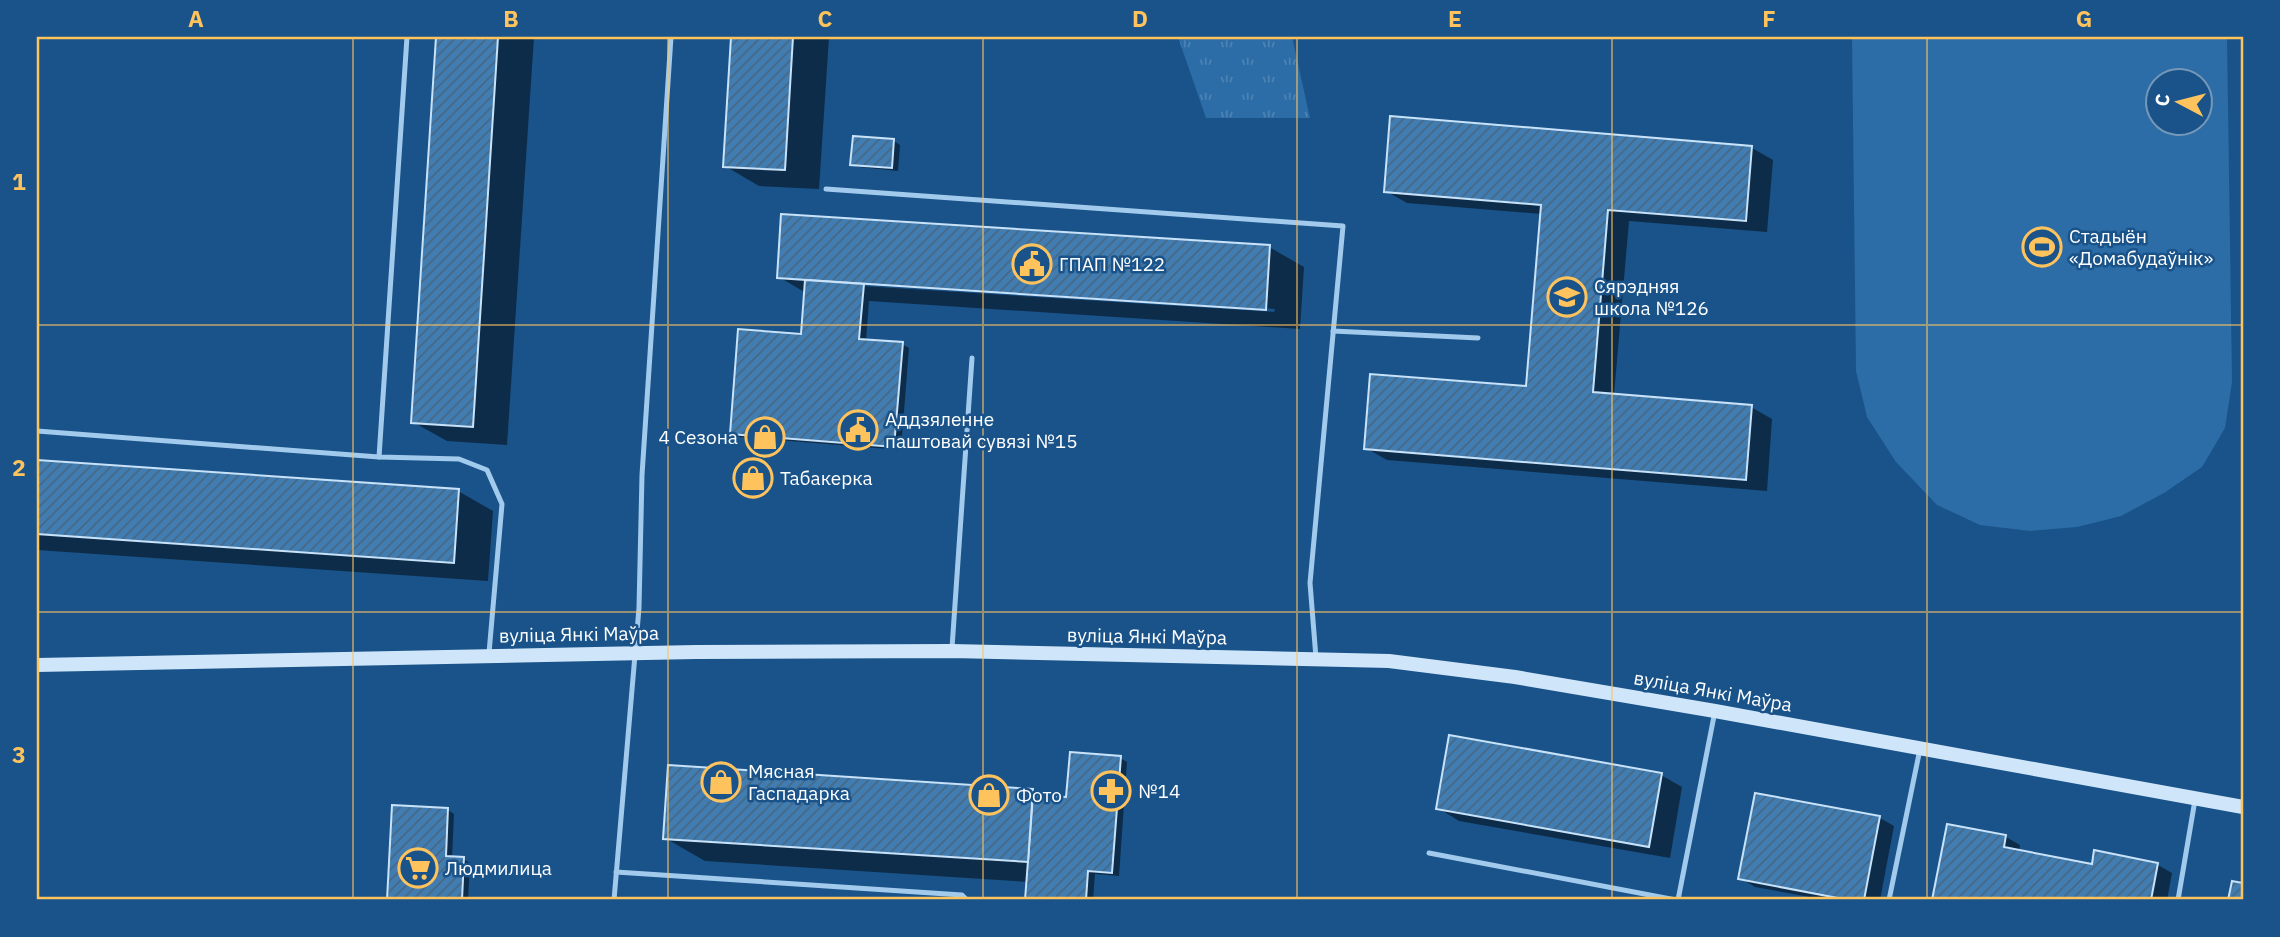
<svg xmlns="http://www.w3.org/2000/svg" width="2280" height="937" font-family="'IBM Plex Sans',sans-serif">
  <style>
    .grass { fill: url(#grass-tufts) }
    .garden { fill: #2c6da7; fill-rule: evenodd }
    .shadow { fill: #0007; fill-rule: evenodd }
    .building { fill: url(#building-hatch); stroke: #c8e2f9; stroke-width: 2 }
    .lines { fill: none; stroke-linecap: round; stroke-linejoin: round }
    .lane { stroke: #a2caed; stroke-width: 5 }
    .secondary { stroke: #cfe5f9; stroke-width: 14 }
    .grid { fill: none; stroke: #ffc35e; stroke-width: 2; stroke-opacity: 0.55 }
    .labels { text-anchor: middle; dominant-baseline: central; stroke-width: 5; stroke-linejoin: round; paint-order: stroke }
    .poi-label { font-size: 19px; fill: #fff; stroke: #195389; text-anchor: start }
    .street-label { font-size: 19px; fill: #fff; stroke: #195389 }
    .neatline { fill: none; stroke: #ffc35e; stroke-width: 2.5 }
    .grid-label { font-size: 23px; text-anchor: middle; font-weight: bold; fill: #ffc35e }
  </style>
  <defs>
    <pattern id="grass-tufts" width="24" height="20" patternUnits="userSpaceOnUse" patternTransform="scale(1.75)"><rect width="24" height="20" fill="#2c6da7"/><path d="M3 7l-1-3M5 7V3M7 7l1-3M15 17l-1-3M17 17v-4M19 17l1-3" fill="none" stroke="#4c83b4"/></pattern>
    <pattern id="building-hatch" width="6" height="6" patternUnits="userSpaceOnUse" patternTransform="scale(1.75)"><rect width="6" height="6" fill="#427db2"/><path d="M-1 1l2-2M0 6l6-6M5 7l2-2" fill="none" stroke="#466784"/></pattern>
  </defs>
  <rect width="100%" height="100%" fill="#195389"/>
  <path class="grass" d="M1178 37H1292L1310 118H1206Z"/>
  <path class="garden" d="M1852 37H2227L2232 382 2225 428 2202 467 2164 493 2121 516 2077 527 2030 531 1980 525 1937 505 1896 462 1867 417 1856 371ZM2158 80H2200V122H2158Z"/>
  <g class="shadow">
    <path d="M438 37H534L507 445 447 441 413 422Z"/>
    <path d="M733 37H829L819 189 759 186 725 166Z"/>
    <path d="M894 141 900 145 898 171 859 167 852 164Z"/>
    <path d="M1752 148 1773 160 1767 232 1629 221 1614 395 1751 407 1772 419 1767 491 1387 460 1366 448 1528 388 1542 214 1407 203 1386 191Z"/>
    <path d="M1269 247 1304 267 1300 329 869 301 866 341 902 344 909 348 901 450 739 437 732 433 802 336 806 293 779 277ZM834 280 1275 309 1274 312 846 285 833 284Z"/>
    <path d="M37 462 458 491 493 511 488 581 37 550Z"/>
    <path d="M1120 758 1127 762 1119 876 1095 874 1093 900H1027L1029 882 705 861 665 838 1033 790 1045 797 1067 799Z"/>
    <path d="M1661 775 1682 787 1670 858 1459 821 1438 808Z"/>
    <path d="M1757 795 1880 818 1894 826 1880 900H1826L1755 887 1740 878Z"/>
    <path d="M394 807 448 810 454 814 452 858 463 859 470 863 468 900H389Z"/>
    <path d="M1948 826 2006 837 2020 845 2019 852 2093 866 2158 865 2172 873 2167 900H1934Z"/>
  </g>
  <g class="building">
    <path d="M436 37H498L473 427 411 423Z"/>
    <path d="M731 37H793L785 170 723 167Z"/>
    <path d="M1390 116 1752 146 1746 221 1608 210 1593 392 1752 405 1746 480 1364 449 1370 374 1526 386 1541 205 1384 192Z"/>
    <path d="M853 136 894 139 892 168 850 165Z"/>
    <path d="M781 214 1270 245 1266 310 777 278Z"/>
    <path d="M805 280 864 284 859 339 903 342 894 447 730 434 738 329 801 334Z"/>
    <path d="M37 460 459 489 454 563 37 534Z"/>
    <path d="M1449 735 1662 773 1649 847 1436 809Z"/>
    <path d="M1070 752 1121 756 1112 873 1088 871 1086 900H1025L1033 795 1066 797Z"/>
    <path d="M668 765 1033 789 1028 862 663 839Z"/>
    <path d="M1755 793 1880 816 1864 900H1848L1738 879Z"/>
    <path d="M392 805 448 808 446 856 464 857 462 900H387Z"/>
    <path d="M1947 824 2006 835 2004 847 2092 864 2094 850 2158 863 2151 900H1932Z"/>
    <path d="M2232 881 2243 883V900H2228Z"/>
  </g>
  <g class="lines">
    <g class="lane">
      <path d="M826 189 1343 226 1310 583 1316 658"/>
      <path d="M1333 331 1478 338"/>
      <path d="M37 431 379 457 459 459 487 470 502 504 489 653"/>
      <path d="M379 457 407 37"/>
      <path d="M952 648 972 358"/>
      <path d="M1429 853 1676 900"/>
      <path d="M616 872 962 895 967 900"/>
      <path d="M614 900 639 608 642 475 671 37"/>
      <path d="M1678 900 1715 711"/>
      <path d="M1889 900 1920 749"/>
      <path d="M2178 900 2195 800"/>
    </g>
    <path class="secondary" d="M37 665 696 652 952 651 1389 661 1515 677 1715 711 2243 807"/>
  </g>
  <path class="grid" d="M353 37V900M668 37V900M983 37V900M1297 37V900M1612 37V900M1927 37V900M37 325H2243M37 612H2243"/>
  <defs>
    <g id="stadium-ring" transform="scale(2.0125)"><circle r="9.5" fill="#195389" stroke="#ffc35e" stroke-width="1.5"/><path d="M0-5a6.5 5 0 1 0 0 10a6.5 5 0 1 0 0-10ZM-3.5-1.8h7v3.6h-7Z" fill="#ffc35e"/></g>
    <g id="civic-ring" transform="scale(2.0125)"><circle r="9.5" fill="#195389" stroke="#ffc35e" stroke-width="1.5"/><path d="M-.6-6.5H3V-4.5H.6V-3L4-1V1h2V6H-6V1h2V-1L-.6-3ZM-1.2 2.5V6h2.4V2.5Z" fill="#ffc35e"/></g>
    <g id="school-ring" transform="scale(2.0125)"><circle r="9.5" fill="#195389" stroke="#ffc35e" stroke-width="1.5"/><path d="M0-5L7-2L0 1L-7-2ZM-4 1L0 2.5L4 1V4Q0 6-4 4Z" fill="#ffc35e"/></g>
    <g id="shop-ring" transform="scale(2.0125)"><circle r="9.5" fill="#195389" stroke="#ffc35e" stroke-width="1.5"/><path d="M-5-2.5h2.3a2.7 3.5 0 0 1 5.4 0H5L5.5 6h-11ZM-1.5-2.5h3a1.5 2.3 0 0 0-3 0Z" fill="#ffc35e"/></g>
    <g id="pharmacy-ring" transform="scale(2.0125)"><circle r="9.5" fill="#195389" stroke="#ffc35e" stroke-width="1.5"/><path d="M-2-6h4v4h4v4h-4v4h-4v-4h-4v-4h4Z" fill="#ffc35e"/></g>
    <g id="supermarket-ring" transform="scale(2.0125)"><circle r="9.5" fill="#195389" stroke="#ffc35e" stroke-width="1.5"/><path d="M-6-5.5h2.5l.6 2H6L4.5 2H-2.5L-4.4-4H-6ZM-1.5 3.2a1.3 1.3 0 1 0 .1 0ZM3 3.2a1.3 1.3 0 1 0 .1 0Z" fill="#ffc35e"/></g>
  </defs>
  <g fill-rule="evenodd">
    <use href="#stadium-ring" x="2042" y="247"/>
    <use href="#civic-ring" x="1032" y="264"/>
    <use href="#school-ring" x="1567" y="297"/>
    <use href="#civic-ring" x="858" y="430"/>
    <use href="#shop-ring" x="765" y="437"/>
    <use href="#shop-ring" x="753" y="478"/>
    <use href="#shop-ring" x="721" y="782"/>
    <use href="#pharmacy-ring" x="1111" y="791"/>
    <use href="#shop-ring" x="989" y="795"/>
    <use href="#supermarket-ring" x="418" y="868"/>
  </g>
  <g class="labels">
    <g class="poi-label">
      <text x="2069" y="236">Стадыён<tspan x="2069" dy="22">«Домабудаўнік»</tspan></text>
      <text x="1059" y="264">ГПАП №122</text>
      <text x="1594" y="286">Сярэдняя<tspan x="1594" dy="22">школа №126</tspan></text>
      <text x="885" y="419">Аддзяленне<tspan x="885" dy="22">паштовай сувязі №15</tspan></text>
      <text x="738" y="437" text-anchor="end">4 Сезона</text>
      <text x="780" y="478">Табакерка</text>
      <text x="748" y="771">Мясная<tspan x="748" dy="22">Гаспадарка</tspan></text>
      <text x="1138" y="791">№14</text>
      <text x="1016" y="795">Фото</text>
      <text x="445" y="868">Людмилица</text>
    </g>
    <g class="street-label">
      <text transform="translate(579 634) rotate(-1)">вуліца Янкі Маўра</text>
      <text transform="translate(1147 636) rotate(1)">вуліца Янкі Маўра</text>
      <text transform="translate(1713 691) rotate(10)">вуліца Янкі Маўра</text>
    </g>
  </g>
  <rect width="2280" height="937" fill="none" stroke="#195389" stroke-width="77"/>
  <g transform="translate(2179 102) rotate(277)"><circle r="33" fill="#195389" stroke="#7598b8" stroke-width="2"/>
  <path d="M0-5L12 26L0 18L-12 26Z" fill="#ffc35e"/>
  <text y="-10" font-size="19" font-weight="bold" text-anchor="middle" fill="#ffffff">С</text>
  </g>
  <rect x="38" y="38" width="2204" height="860" class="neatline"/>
  <g class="grid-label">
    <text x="196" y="27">A</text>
    <text x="511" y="27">B</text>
    <text x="825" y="27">C</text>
    <text x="1140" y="27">D</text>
    <text x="1455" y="27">E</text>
    <text x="1769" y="27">F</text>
    <text x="2084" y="27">G</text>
    <text x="19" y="190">1</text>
    <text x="19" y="476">2</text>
    <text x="19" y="763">3</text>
  </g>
</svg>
